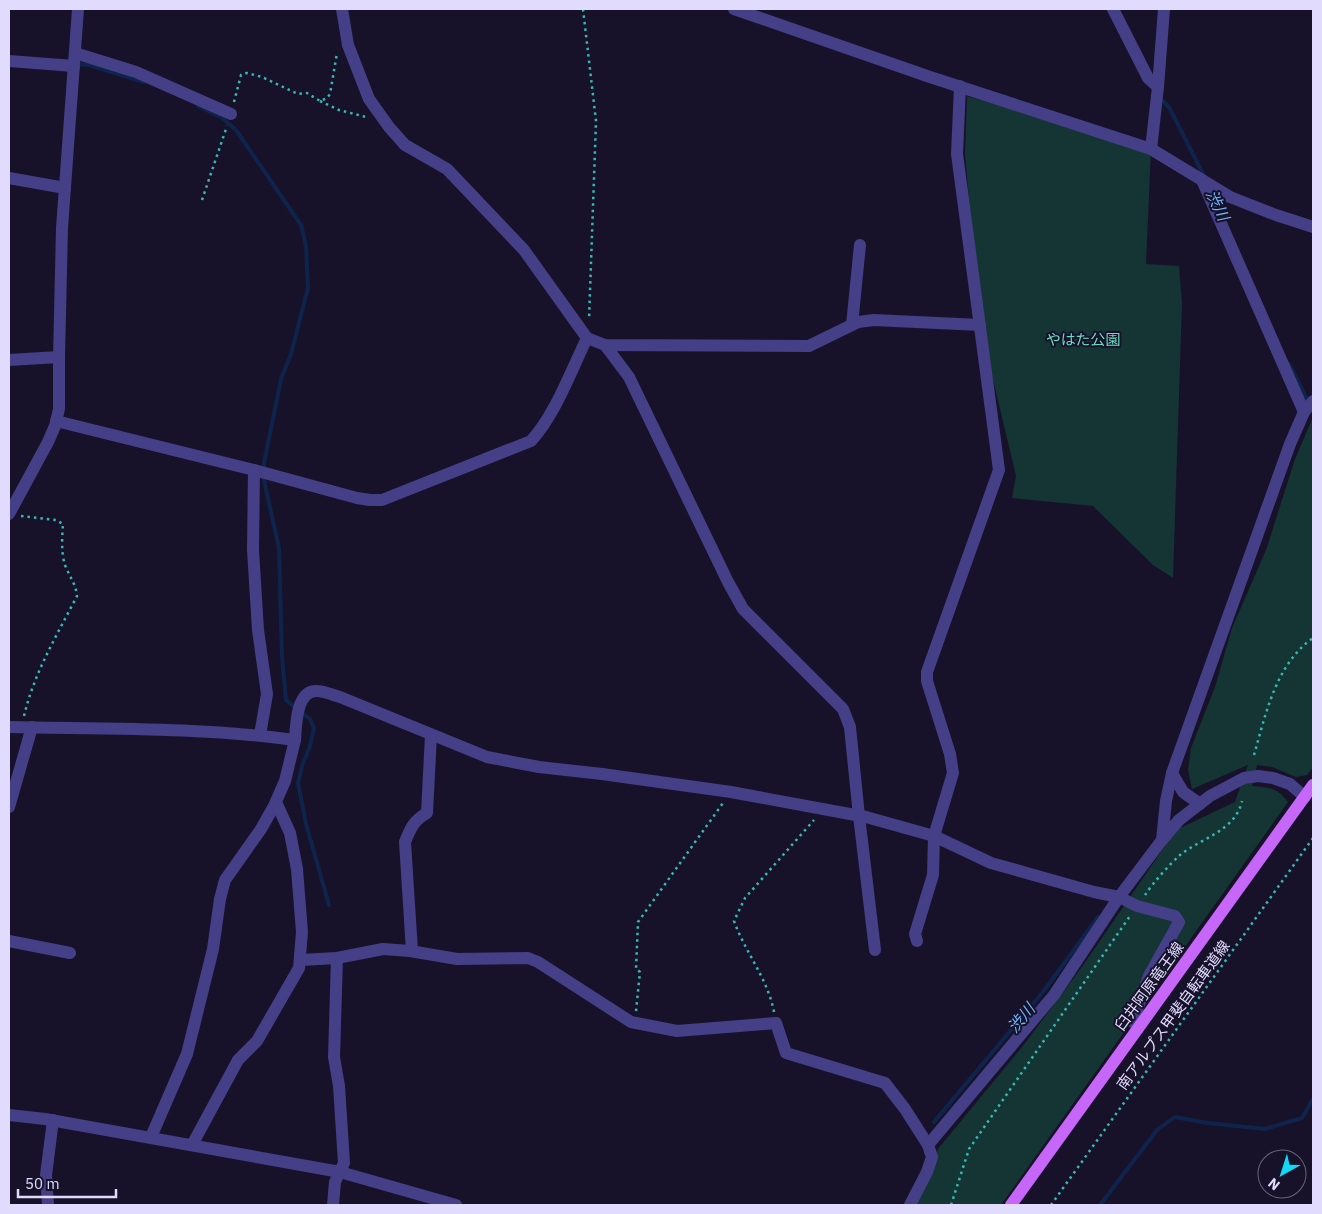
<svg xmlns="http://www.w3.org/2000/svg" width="1322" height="1214" font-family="'IBM Plex Sans','Noto Sans JP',sans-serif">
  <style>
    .green { fill: #153434 }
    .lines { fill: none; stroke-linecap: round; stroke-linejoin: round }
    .stream { stroke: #0f244c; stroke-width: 4 }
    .path { stroke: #35b9b5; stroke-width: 2.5; stroke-dasharray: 2.5 4; stroke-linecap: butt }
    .minor { stroke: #443f87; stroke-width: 12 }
    .major { stroke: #c767fa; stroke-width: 12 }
    .labels { text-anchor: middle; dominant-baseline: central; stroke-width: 4; stroke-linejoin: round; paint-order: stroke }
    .park-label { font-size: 15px; fill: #69ddc3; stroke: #17122a }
    .street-label { font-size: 15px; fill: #e1dcfe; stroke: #17122a }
    .water-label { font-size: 16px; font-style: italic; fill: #6eb5fa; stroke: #17122a }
  </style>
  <rect width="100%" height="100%" fill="#17122a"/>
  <g class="green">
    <path d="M959 94 1151 149 1146 264 1179 266 1182 303 1173 578 1153 565 1093 506 1012 498 1016 476 980 325 965 154 967 96Z"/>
    <path d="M1313 417V767L1307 775 1296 777 1272 767 1257 765 1252 786C1269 787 1277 788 1288 802L1001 1205H915L935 1162 938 1149 1026 1042 1084 964 1176 830 1235 802 1248 765 1192 789 1188 770 1191 748 1215 687 1232 628 1266 550 1295 459Z"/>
  </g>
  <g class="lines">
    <g class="stream">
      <path d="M76 64 89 65 144 82"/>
      <path d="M1159 97 1169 107 1205 178"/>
      <path d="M198 106 221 117 236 130 301 225 306 246 308 288 291 354 281 379 264 463 263 476 279 548 282 657 286 700 310 719 314 728 309 749 303 763 298 783 306 824 329 905"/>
      <path d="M1289 364 1313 411"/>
      <path d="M934 1122 1043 992 1098 917"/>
      <path d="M1100 1205 1157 1130 1175 1117 1208 1123 1265 1129 1302 1118 1313 1099"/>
    </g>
    <g class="path">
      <path d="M583 9 596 121 589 320"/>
      <path d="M320 101 339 110 366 117"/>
      <path d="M234 102 241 75 247 73 262 77 298 94 307 93 320 101 327 98 330 94 337 53"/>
      <path d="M202 200 227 126"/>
      <path d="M21 516 56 520 63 524C62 537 61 553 65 565 69 576 76 584 77 596 57 635 34 673 24 716"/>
      <path d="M1254 755C1266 713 1276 664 1313 638"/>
      <path d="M1145 895C1153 883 1168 866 1179 856 1200 838 1235 832 1242 801"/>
      <path d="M636 1011 640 972 636 969 638 922 723 803"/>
      <path d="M774 1012C768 979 745 952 734 921L745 898 814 820"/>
      <path d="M951 1205 969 1149 1130 916"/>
      <path d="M1051 1205 1313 838"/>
    </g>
    <g class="minor">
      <path d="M342 9 348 45 369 99 389 127 405 145 447 169 524 250 587 338 605 345 809 346 858 322 874 320 980 325"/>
      <path d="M734 9 930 77 1151 149 1230 197 1276 215 1313 227"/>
      <path d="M1113 9 1148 78 1158 87"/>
      <path d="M75 53 136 72 231 114"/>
      <path d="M9 61 74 66"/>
      <path d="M1151 149 1158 87 1164 9"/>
      <path d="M9 178 65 188"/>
      <path d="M1202 180 1304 412"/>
      <path d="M852 325 860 245"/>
      <path d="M605 345 629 377 728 582 743 609 843 709 850 727 859 816 875 950"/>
      <path d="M9 360 59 357"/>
      <path d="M56 421 254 470 357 498 370 500H382L531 441C555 415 571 371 587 338"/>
      <path d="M254 470 253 550 258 630 267 694 260 735"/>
      <path d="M9 514 48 442 55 426 59 409V357L62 228 78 9"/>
      <path d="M9 727C104 729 200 727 295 740L285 781 274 806 261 829 225 880 220 899 213 949 187 1054 151 1137"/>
      <path d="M295 740C296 726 296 690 317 691 324 691 333 695 340 697L487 757 539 767 602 774 731 792 866 817 934 836 991 863 1094 892 1119 897 1137 906 1175 916 1179 922 1149 976 1133 1021 1138 1029"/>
      <path d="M1172 773 1183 792 1200 804"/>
      <path d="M9 807 32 727"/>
      <path d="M1162 840 1166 801 1172 773 1290 444 1304 412 1313 401"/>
      <path d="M9 941 70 953"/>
      <path d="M917 941 915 934 933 875 934 836 953 773 950 754 927 681V672L999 470 957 154 960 86"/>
      <path d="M412 951 405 842C410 829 414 820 427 813L431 735"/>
      <path d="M301 960 337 958 383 949 410 951 457 959 528 958 538 962 631 1022 677 1031 776 1023 786 1053 885 1083 905 1109 928 1145 932 1157 927 1172 910 1205"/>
      <path d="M9 1115 45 1119 340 1172 456 1205"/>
      <path d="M192 1145 238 1060 257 1041 299 968 302 932 297 869 290 833 276 802"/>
      <path d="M928 1145 1054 995 1119 897 1162 840 1179 820 1210 796 1244 778 1258 776 1273 778 1290 784 1305 797"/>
      <path d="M48 1205 46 1175 53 1120"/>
      <path d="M333 1205 335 1182 344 1163 339 1086 334 1057 337 958"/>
    </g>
    <path class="major" d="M1011 1205 1313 785"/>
  </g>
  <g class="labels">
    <g class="park-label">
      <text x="1083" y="339">やはた公園</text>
    </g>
    <g class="street-label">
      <text transform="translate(1149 986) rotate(-54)">臼井阿原竜王線</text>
      <text transform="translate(1173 1015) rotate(-54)">南アルプス甲斐自転車道線</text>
    </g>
    <g class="water-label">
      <text transform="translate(1218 205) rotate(64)">渋川</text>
      <text transform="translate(1021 1018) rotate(-50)">渋川</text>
    </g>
  </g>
  <rect width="1322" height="1214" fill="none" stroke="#e1dcfe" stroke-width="20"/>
  <g transform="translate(1282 1174) rotate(219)"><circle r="24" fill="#17122a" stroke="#68637f"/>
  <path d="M0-4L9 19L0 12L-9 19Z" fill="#10d9f7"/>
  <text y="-8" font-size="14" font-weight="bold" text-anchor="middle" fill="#e1dcfe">N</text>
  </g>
  <path d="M18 1189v8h98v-8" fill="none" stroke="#e1dcfe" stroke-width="2.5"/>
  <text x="25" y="1189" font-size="15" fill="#e1dcfe" stroke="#17122a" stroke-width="4" paint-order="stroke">50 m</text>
</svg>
